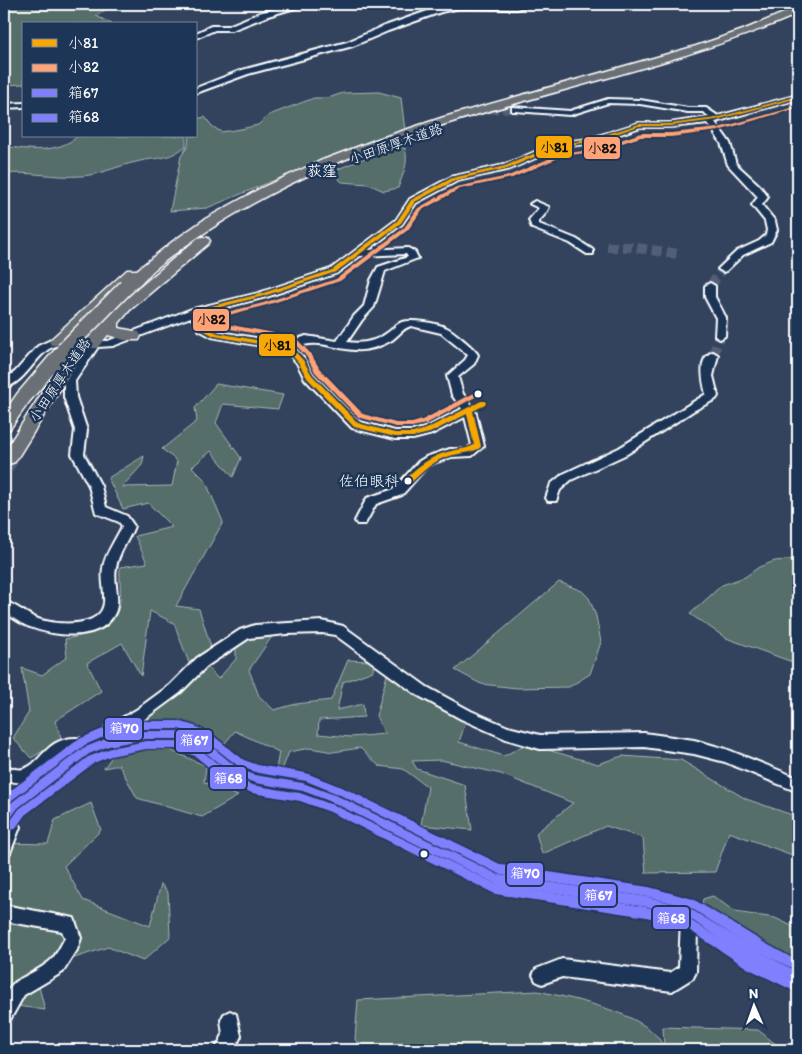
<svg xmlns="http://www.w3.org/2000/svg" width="802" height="1054" font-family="Itim,'Klee One',sans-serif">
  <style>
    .green { fill: #546e6b; stroke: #aab6b5 }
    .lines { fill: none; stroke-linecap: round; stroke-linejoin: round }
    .minor-tunnel-far1 { stroke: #525f76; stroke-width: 8; stroke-dasharray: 8 4; stroke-linecap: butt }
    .minor-tunnel { stroke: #525f76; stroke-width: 10; stroke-dasharray: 10 5; stroke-linecap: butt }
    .highway-tunnel { stroke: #525f76; stroke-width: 19; stroke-dasharray: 19 9; stroke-linecap: butt }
    .minor-casing { stroke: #fff; stroke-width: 4 }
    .highway-casing { stroke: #fff; stroke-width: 3 }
    .minor { fill: #1d3557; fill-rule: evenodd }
    .highway { fill: #6b6f75; fill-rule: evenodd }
    .highway-bridge-casing { stroke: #fff; stroke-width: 18; stroke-linecap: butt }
    .highway-bridge { stroke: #6b6f75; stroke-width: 15 }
    .bus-1-casing { stroke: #1d3557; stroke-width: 3 }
    .bus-2-casing { stroke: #1d3557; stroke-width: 3 }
    .bus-3-casing { stroke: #1d3557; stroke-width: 3 }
    .bus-4-casing { stroke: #1d3557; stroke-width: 3 }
    .bus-5-casing { stroke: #1d3557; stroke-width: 3 }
    .bus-1 { fill: #f7a806; fill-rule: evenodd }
    .bus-2 { fill: #fea277; fill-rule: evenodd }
    .bus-3 { fill: #8080ff; fill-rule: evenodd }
    .bus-4 { fill: #8080ff; fill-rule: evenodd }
    .bus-5 { fill: #8080ff; fill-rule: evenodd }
    .bus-dot { fill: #fff; stroke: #1d3557; stroke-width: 2 }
    .labels { text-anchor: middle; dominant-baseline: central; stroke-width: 5; stroke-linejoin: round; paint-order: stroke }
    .far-street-label { font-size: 14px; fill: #fff; stroke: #1d3557 }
    .far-neighbourhood-label { font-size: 15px; font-weight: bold; fill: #fff; stroke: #1d3557 }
    .bus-label { font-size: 15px; fill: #fff; stroke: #1d3557; text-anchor: end }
    .line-badge { stroke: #1d3557; stroke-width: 2 }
    .badge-label { font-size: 14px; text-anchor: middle; font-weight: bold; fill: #fff }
    .pale-badge-label { font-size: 14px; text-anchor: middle; font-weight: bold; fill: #111 }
  </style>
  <rect width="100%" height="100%" fill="#33435e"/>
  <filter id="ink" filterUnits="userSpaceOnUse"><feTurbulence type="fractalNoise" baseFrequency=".02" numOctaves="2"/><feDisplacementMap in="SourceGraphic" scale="10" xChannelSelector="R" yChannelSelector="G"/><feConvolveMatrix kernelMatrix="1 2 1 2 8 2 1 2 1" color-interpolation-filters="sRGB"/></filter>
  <g filter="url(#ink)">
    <g class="green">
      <path d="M4 4H114L96 16 113 24H24V84L4 85V43L9 33 4 32Z"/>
      <path d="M379 92 401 98 405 131 374 139 207 208 170 211 181 156 188 146 189 136H196V119L205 117 212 126 221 132 241 129 258 125 269 115 314 98H328L343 93Z"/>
      <path d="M78 136H186V146C165 162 159 156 136 162 117 166 100 175 81 176 55 178 29 171 4 174V146C29 150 57 154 78 136Z"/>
      <path d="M398 148H405C409 164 403 173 398 188L384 191 368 184 342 182 331 172 384 150Z"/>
      <path d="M216 384 283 395 278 409 223 404 216 423 241 458 233 477 211 451 192 467 205 480 223 522 176 606 199 609 211 647 189 663 174 623 150 611 141 676 122 643 87 663 101 691 55 721 62 740 31 758 13 738 29 712 22 668 42 675 67 657 65 639C86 635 114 631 119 606 122 594 119 579 120 567L147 563 135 536 172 527 148 503 123 509 108 478 144 456 142 465 122 487 172 486 177 461 162 449 197 421 195 408Z"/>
      <path d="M798 559V664L726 638 690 614 722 585 745 577 759 567 775 561Z"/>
      <path d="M559 582 582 591 589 598 596 616 601 642 590 674 569 687 517 688 481 684 455 670Z"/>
      <path d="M275 632 249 670 259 696 274 710 296 704 331 700 348 660 374 661 373 671 343 682 337 710 363 704 364 717 319 720 318 734 351 737 385 734 376 716 388 671 416 693 466 721 459 742 504 756 526 744 598 764 622 756 681 760 746 799 798 817V857L729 832 715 872 646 873 643 838 606 826 542 854 536 833 573 803 501 774 441 760 412 761 417 769 465 785 472 830 421 825 428 787 403 769 379 766 360 748 333 752 310 748 289 752 282 770 276 769 279 752 235 731 220 749C189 722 164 726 126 729L206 665 218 679 236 659V644L249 636Z"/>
      <path d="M140 750H170L206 766 204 782 238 796 202 817 137 798 119 765 104 768 115 752Z"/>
      <path d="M91 803 101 830 64 866 83 900 150 926 161 884 168 893 170 937 143 961 108 947 35 971 45 1010 4 1004V929L13 915 4 911V843L48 844 55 820Z"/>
      <path d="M713 896 735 912 775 918 798 929V969L760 950 700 912 703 899Z"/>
      <path d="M538 991C568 998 657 1014 664 1050H361L355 1039 358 1000Z"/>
      <path d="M663 1027 758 1030 783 1050H664Z"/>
    </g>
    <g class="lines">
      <path class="minor-tunnel-far1" d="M478 110 515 109"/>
      <g class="minor-tunnel">
        <path d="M607 247H631L678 254"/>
        <path d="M710 286 723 269"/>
        <path d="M713 355 720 336"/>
      </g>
      <path class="highway-tunnel" d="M4 467 9 458"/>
      <g class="minor-casing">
        <g id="minor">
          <path d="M297 4H308L268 16 232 30H215L196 38V33L211 26H228L262 12Z"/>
          <path d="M460 4H537L516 9 460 8 441 12 388 31 353 46 248 74 196 93V88L242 70 347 42 382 27 436 8Z"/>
          <path d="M798 95V99L715 122 730 143 736 164 759 185 768 197 762 205 775 221 777 230 771 242 743 255 726 271 723 272 718 269 737 251 759 241 766 235 767 230 765 221 752 205 758 197 728 165 721 143 708 123 670 127H640L593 143 561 147 510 169 457 181 416 203 402 224 368 250 408 248 415 252 418 258 385 271 374 307 362 320 347 342C361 344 375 342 387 333 392 330 396 324 402 322 412 319 438 323 447 328 452 330 476 350 478 355L474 364 458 377 463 394 475 410 484 446 472 456 451 457 434 463 426 468 402 495 376 504 365 524H357L355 521 367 498 394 489 418 462 426 457 450 449H466L472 445 465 417 432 434 413 439H395L352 428 305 379 297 363 285 350 212 337 199 330 191 317 113 346 98 347 75 381 76 397 87 430 84 454 101 486 106 507 127 516 134 526C129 540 118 553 116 568 113 582 120 596 116 610 105 642 55 637 30 627 21 624 12 617 4 612V601C17 605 28 616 41 620 59 625 101 628 104 603 105 591 101 580 103 568 105 553 116 540 122 526L119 522 96 513 89 486 72 454 75 430 64 397V381L88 346C79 346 69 344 60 345 37 347 29 382 4 388V379L15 372 38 346 53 339 108 341 189 310 259 293 331 269 396 220 410 199 451 177 504 165 556 143 589 139 639 123H670L709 117 704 112H688L640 104 608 103 570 115 515 111H512V107L570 111 608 99 640 100 688 108H706L718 116ZM406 254 408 257 378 267 371 280 364 306 354 316 337 341 306 336 287 343 219 332 207 326 199 314 266 297 337 273 360 256ZM411 326 441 333 468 355 465 360 447 376 452 395 462 409 424 428 413 431H395L360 422 313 374 305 359 295 348C317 338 333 349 355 350 368 351 382 346 392 340 399 335 403 328 411 326Z"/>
          <path d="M24 103V107L4 108V104Z"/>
          <path d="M535 201 549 207 546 213 539 221V224L576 239 593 250V254H587L570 243 532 228 529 220 539 208 530 204Z"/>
          <path d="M710 283 715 286V297L726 318 725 336 720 339 715 336 716 318 705 297V286Z"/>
          <path d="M713 352 718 355 713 376 718 396 716 399 693 411 627 454 571 480 560 490 556 501H548L546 498 551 484 563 474 619 448 706 394C703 382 697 357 713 352Z"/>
          <path d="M322 621 343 626 427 687 471 711 508 727 540 735 644 733 694 740 726 749 798 778V792L725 762 694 754 644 747 540 749 506 739 461 719 417 695 335 635 322 633 286 634 249 638 207 666 180 693 146 718 123 733 145 729H176L194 733 208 740 241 767 255 772 303 780 342 795 499 872 648 894 689 905 762 950 798 968V985L750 962 697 928 696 972 693 978 672 991 562 977 542 984 536 981 533 975 536 969 562 959 670 973 679 967 681 919 648 910 498 888 332 805 303 794 255 786 231 777 198 750 186 744 176 741H145L109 748 91 756 20 810 15 817 20 827 10 853 4 855V808L10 800 74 751C45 750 47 795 4 779V765C10 767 16 771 23 769 42 764 46 737 77 738 83 738 87 739 91 742L106 727 136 710 170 685 197 658 240 630 255 625Z"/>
          <path d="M4 905 74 918 81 938 77 950 63 972 24 995 10 1020 4 1023C1 974 20 985 50 961 56 956 61 945 65 938L62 931 4 921Z"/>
          <path d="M230 1011 236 1014 241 1036 234 1050H215L223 1035 221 1020 224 1014Z"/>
        </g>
      </g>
      <g class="highway-casing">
        <g id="highway">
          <path d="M798 7V14C621 90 422 108 252 204 218 223 186 244 155 269 146 277 134 294 122 290L63 345H51L49 341 127 270H137L172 242 205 219 261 188 320 161 381 138 444 117 696 46 743 30Z"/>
          <path d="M203 237 208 238 210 241 208 244 130 310 119 323V328L139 332 141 336 139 340H124L108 335 97 348H85L83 344 85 340 120 304 198 238Z"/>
          <path d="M64 345 71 349H81L83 353 15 462 9 464 4 463V452L57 369 29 402 10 429 4 431V413L17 394 58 346Z"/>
        </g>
      </g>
      <use href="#minor" class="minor"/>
      <use href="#highway" class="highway"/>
      <g class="highway-bridge-casing">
        <path id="highway-bridge" d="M64 350 126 287"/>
      </g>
      <use href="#highway-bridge" class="highway-bridge"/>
      <g class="bus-1-casing">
        <path id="bus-1" d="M798 96V98L716 120 670 126H639L592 142 560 146 509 168 456 180 415 202 401 223 336 272 264 296 197 313 205 327 218 333 290 346 303 360 312 375 358 423 395 433H413L426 429 481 401H485L486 403 485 405 473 411 481 446 480 448C471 453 460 453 450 456 434 460 422 472 411 483L408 484 404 481C416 466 433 455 451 451 459 449 467 449 474 445L467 414 430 433 413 437H395L354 427 307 378 298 362 286 349 214 336 201 329 190 312 191 311 260 294 332 270 397 221 411 200 452 178 505 166 557 144 589 140 639 124H670L716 118Z"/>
      </g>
      <g class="bus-2-casing">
        <path id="bus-2" d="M798 106V108L718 131 671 137H641L594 152 563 156 512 178 460 189 422 210 408 230 340 281 267 305 214 319 221 323 295 337 311 354 320 369 363 414 396 423H412L422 420 476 392H478L481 394 426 424 412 427H396L361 418H359L315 372 306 356 291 340 219 327 206 318 207 317 263 303 336 279 404 228 418 208 456 187 508 176 560 154 591 150 641 133H671L718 128Z"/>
      </g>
      <g class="bus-3-casing">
        <path id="bus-3" d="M145 731H176L192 735 206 742 239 769 255 775 303 783 340 797 499 875 648 897 689 908 760 952 798 972V982L752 960 687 917 648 907 498 885 334 803 303 791 255 783 233 775 200 748 187 742 176 739H145L109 746 89 754 18 808 7 823 4 824V813L12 802 83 748 108 738Z"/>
      </g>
      <g class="bus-4-casing">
        <path id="bus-4" d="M146 741H175L201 750 235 778 252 785 300 793 336 806 496 884 646 907 685 917 755 960 798 982V988L794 991 747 968 683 926 646 917 495 894 330 812 300 801 252 793 229 784 195 756 175 749H146L111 756 94 763 25 815 15 829 12 830 9 829 7 826 19 809 88 757 111 748Z"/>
      </g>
      <g class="bus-5-casing">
        <path id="bus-5" d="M143 721H178L195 726 211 734 244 760 258 765 306 773 344 788 502 865 649 887 693 899 765 943 798 961V971L757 951 691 908 649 897 501 875 338 794 306 781 258 773 238 766 205 740 190 732 178 729H143L106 736 85 745 12 800 7 806 4 807V796L6 794 79 739 105 728Z"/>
      </g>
      <use href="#bus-1" class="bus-1"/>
      <use href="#bus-2" class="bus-2"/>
      <use href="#bus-3" class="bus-3"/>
      <use href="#bus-4" class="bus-4"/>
      <use href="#bus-5" class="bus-5"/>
    </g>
  </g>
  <g class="bus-dot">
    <circle cx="478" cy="394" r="4.5"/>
    <circle cx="408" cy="481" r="4.5"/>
    <circle cx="424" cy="854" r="4.5"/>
  </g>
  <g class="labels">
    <g class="far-street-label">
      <text transform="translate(396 144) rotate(-19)">小田原厚木道路</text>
      <text transform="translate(60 380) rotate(-56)">小田原厚木道路</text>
    </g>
    <g class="far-neighbourhood-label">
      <text x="322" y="171">荻窪</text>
    </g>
    <g class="bus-label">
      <text x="399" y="481">佐伯眼科</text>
    </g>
  </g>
  <g class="line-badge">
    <rect x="535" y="135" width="38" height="24" rx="5" fill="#f7a806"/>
    <rect x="583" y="136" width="38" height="24" rx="5" fill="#fea277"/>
    <rect x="192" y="308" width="38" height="24" rx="5" fill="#fea277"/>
    <rect x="258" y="333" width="38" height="24" rx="5" fill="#f7a806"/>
    <rect x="104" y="717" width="39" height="24" rx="5" fill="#8080ff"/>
    <rect x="175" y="729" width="38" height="24" rx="5" fill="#8080ff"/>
    <rect x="209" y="766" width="38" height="24" rx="5" fill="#8080ff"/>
    <rect x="506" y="862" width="38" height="24" rx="5" fill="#8080ff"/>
    <rect x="579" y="883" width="38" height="24" rx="5" fill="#8080ff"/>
    <rect x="652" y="906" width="38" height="24" rx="5" fill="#8080ff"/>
  </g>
  <g class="badge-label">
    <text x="124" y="733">箱70</text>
    <text x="194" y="745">箱67</text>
    <text x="228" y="783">箱68</text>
    <text x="525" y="878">箱70</text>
    <text x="598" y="900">箱67</text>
    <text x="671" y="923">箱68</text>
  </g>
  <g class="pale-badge-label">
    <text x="554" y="152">小81</text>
    <text x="602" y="153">小82</text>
    <text x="211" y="324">小82</text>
    <text x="277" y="350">小81</text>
  </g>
  <rect width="802" height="1054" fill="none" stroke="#1d3557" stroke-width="20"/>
  <rect x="10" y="10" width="782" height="1034" fill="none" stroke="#fff" stroke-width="2" filter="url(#ink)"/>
  <rect x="22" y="22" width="175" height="115" fill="#1d3557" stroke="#77869a"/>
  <rect x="32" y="39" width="25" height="8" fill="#f7a806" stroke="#77869a"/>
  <text x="68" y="48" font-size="15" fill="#ffffff">小81</text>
  <rect x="32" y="64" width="25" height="8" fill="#fea277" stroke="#77869a"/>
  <text x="68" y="72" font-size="15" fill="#ffffff">小82</text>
  <rect x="32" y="89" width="25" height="8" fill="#8080ff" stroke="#77869a"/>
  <text x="68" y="98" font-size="15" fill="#ffffff">箱67</text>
  <rect x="32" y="114" width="25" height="8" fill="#8080ff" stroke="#77869a"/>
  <text x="68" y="122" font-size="15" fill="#ffffff">箱68</text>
  <g transform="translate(754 1006) rotate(358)" stroke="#1d3557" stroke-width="4" paint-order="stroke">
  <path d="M0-4L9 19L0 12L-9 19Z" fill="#ffffff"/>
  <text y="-8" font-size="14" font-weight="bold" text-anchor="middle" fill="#ffffff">N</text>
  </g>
</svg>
